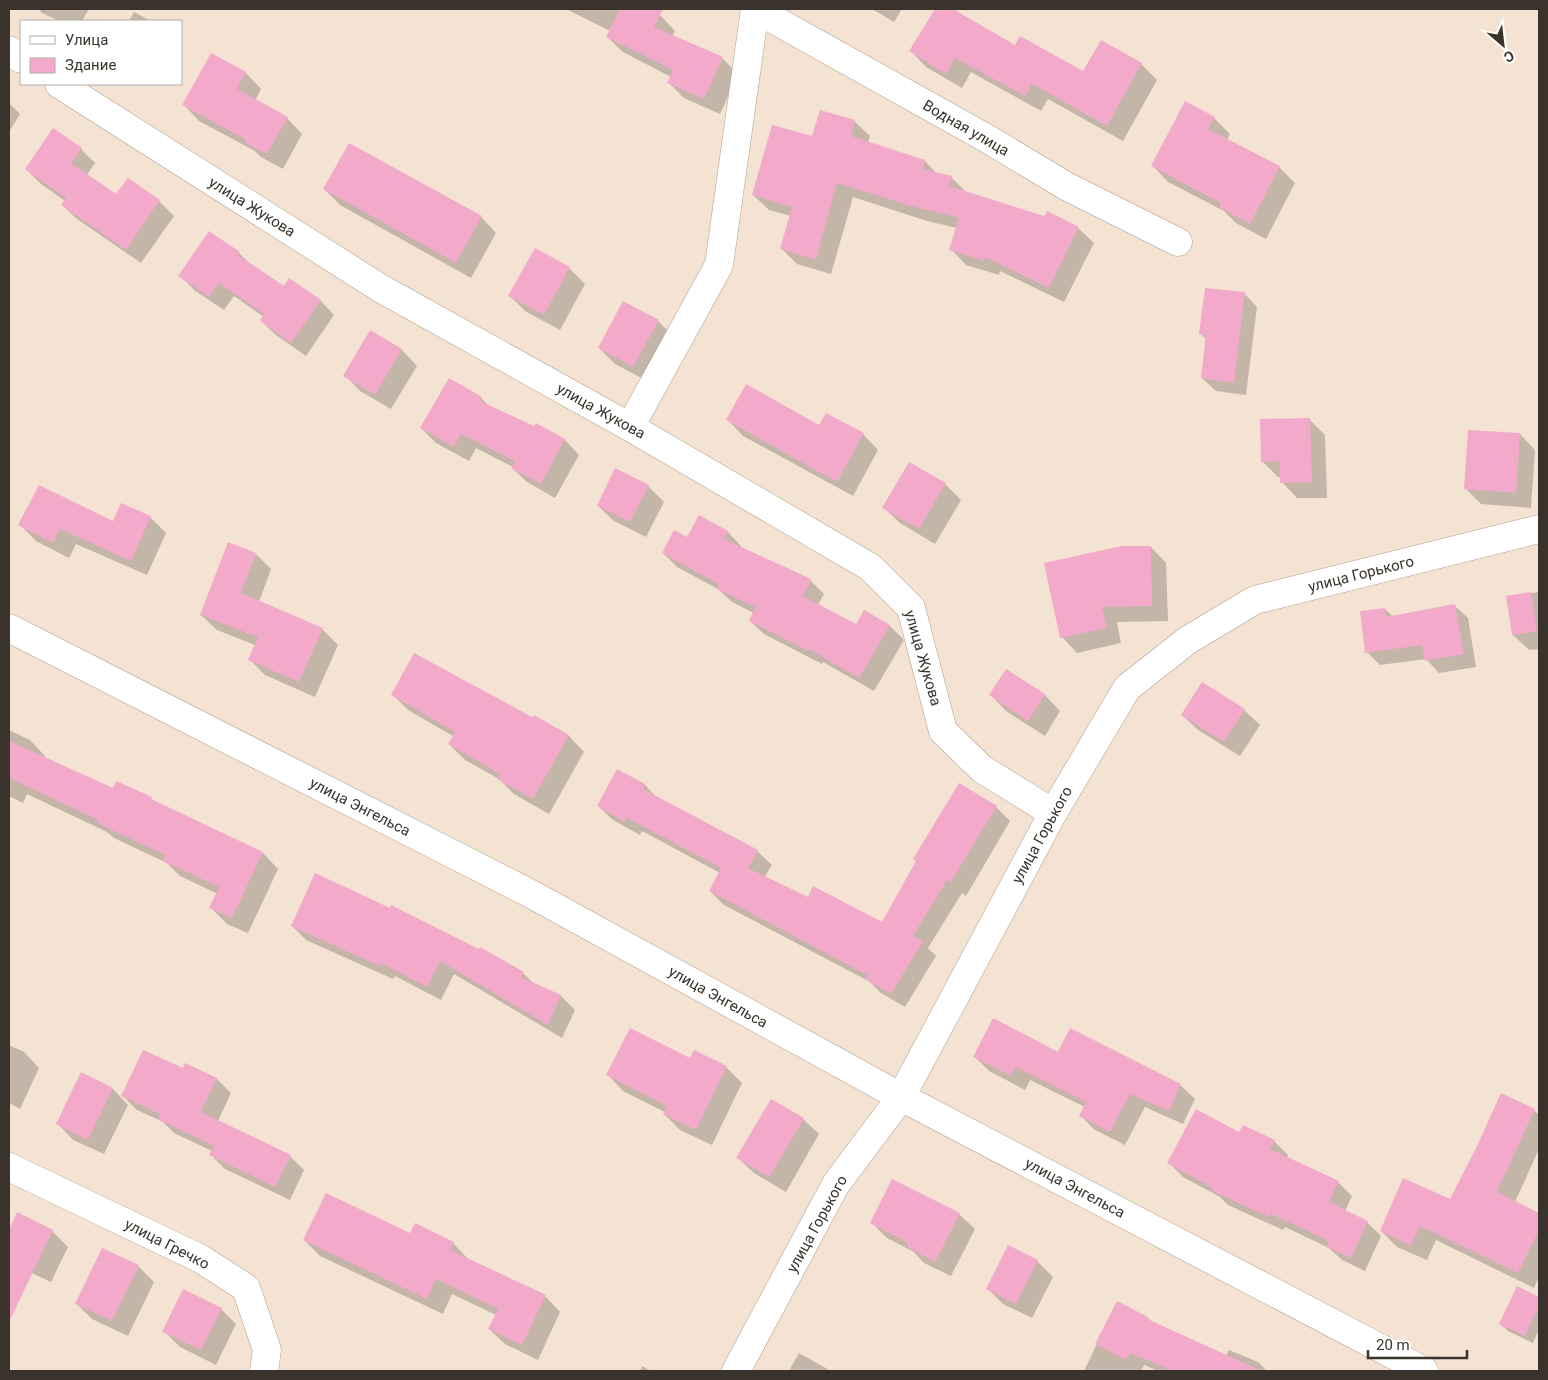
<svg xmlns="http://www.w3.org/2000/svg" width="1548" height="1380" font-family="Roboto,sans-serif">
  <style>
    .shadow { fill: #0003 }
    .building { fill: #f2a9ca }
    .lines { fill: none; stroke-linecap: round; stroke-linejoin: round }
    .minor-casing { stroke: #af9f90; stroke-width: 29 }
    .minor { stroke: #fff; stroke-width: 28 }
    .labels { text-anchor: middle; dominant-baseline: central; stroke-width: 5; stroke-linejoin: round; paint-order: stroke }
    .street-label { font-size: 15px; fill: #39332c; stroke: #fff }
  </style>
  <rect width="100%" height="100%" fill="#f4e3d3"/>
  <g class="shadow">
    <path d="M39 9H89L82 21H59L42 13Z"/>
    <path d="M566 9H647L660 15 675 31 672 36 722 58 738 74 720 114 684 98 669 83 671 77 623 52 607 37 610 31Z"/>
    <path d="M872 9H902L894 22Z"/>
    <path d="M936 9H951L1016 47 1084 73 1141 64 1157 80 1123 141 1048 99 1041 111 971 72 962 88 926 67 911 51Z"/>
    <path d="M134 12 151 21H129Z"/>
    <path d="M212 54 246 73 261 89 255 101 287 118 302 134 283 169 261 157 255 151 199 121 184 105Z"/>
    <path d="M9 103 20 114 9 132Z"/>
    <path d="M1214 118 1230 134 1227 140 1279 167 1295 183 1266 239 1236 223 1224 211 1168 182 1153 166Z"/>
    <path d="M854 121 870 136 868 143 925 161 937 174 951 177 967 193 1078 228 1094 243 1064 302 1000 271 999 275 966 265 951 249 957 228 927 221 853 197 831 274 797 264 782 249 791 216 769 210 753 195 813 138Z"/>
    <path d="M81 149 95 163 87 175 116 196 128 180 159 201 174 216 141 263 77 219 62 205 65 201 41 184 26 169Z"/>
    <path d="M324 189 481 217 496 233 471 278 340 205Z"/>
    <path d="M239 253 251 265 284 288 320 300 334 315 306 356 276 335 261 321 264 317 234 296 224 310 194 290 180 275Z"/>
    <path d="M569 268 585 284 560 330 525 311 510 296Z"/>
    <path d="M1244 293 1257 307 1246 395 1216 391 1202 378 1207 340 1201 334Z"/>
    <path d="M658 321 674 337 649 382 615 364 599 348Z"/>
    <path d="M371 332 402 350 417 366 391 409 360 391 345 375Z"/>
    <path d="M481 398 490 407 534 428 536 425 565 440 579 455 555 498 527 482 512 468 513 467 476 448 469 461 436 443 421 428Z"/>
    <path d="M728 420 820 426 863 434 878 450 853 496 743 436Z"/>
    <path d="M1310 420 1325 435 1327 498H1297L1282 482V477H1278L1262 461Z"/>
    <path d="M1520 434 1535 450 1531 508 1481 504 1465 488Z"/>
    <path d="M910 464 945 484 961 500 935 544 900 523 884 508Z"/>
    <path d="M648 486 664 502 646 537 614 521 598 506Z"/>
    <path d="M150 517 166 533 147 575 76 544 69 558 36 541 20 525 113 523Z"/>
    <path d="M728 532 741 546 740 548 810 580 824 594 818 605 857 625 865 612 890 626 904 640 874 691 823 662 822 664 764 634 750 621 754 613 732 602 718 589 677 567 663 553 687 539Z"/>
    <path d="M1151 547 1166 563 1168 621 1117 622 1121 643 1077 653 1062 637Z"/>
    <path d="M256 554 271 569 259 602 322 629 338 645 315 697 265 675 249 659 255 645 217 630 201 615Z"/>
    <path d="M1539 592V649L1529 650 1513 635 1507 597Z"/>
    <path d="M1455 606 1468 618 1476 667 1439 673 1426 659 1380 665 1367 652 1385 609 1393 617Z"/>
    <path d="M1006 670 1045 695 1060 711 1045 736 1006 711 991 695Z"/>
    <path d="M392 694 532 719 534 716 569 736 584 752 549 814 514 794 499 779 465 760 449 744 453 736 408 710Z"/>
    <path d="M1244 710 1260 725 1240 756 1198 730 1182 715Z"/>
    <path d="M9 730 30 740 45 756 44 758 114 789 117 782 151 798 156 803 263 853 278 869 248 933 227 924 211 908 218 894 180 876 167 863 114 838 107 832 27 794 23 803 9 796Z"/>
    <path d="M618 771 645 785 657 798 757 851 772 865 764 878 808 899 883 923 996 807 1010 821 966 896 962 893 928 948 936 956 905 1007 881 993 870 982 724 905 710 891 720 873 642 831 640 835 613 820 598 806Z"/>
    <path d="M292 926 523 973 534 984 561 996 575 1010 562 1038 454 974 441 1000 395 976 393 979 306 940Z"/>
    <path d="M9 1045 24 1052 39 1068 20 1109 9 1103Z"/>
    <path d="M694 1052 726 1067 742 1083 712 1145 680 1130 664 1114 665 1112 623 1091 608 1075 691 1059Z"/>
    <path d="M1059 1054 1180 1085 1195 1099 1183 1124 1145 1107 1125 1145 1095 1130 1080 1115 1085 1107 1030 1080 1025 1090 989 1071 974 1056Z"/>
    <path d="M186 1064 217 1079 231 1093 218 1121 290 1156 304 1170 290 1200 225 1169 211 1155 212 1151 174 1133 163 1122 137 1110 123 1096 183 1070Z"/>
    <path d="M82 1074 113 1089 128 1105 104 1154 73 1140 58 1124Z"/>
    <path d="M1534 1110 1539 1115V1149L1515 1202 1539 1214V1277L1534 1288 1436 1240 1427 1260 1397 1247 1381 1231 1450 1201Z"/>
    <path d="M803 1119 819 1134 786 1192 754 1173 738 1158Z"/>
    <path d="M1240 1134 1274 1141 1288 1155 1287 1158 1338 1182 1352 1196 1345 1211 1367 1222 1381 1236 1365 1271 1342 1260 1329 1248 1285 1227 1283 1230 1228 1205 1220 1197 1183 1177 1169 1163Z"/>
    <path d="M18 1214 52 1231 68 1247 51 1282 16 1266 9 1258V1233Z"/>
    <path d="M959 1214 975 1229 951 1276 924 1263 914 1252 887 1238 871 1222Z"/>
    <path d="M410 1235 453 1243 469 1260 545 1296 560 1312 538 1360 505 1344 489 1329 496 1315 452 1294 443 1314 320 1256 304 1240Z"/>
    <path d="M1037 1261 1053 1277 1032 1318 1003 1304 987 1288Z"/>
    <path d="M138 1266 154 1282 128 1336 92 1319 77 1304Z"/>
    <path d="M1518 1288 1539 1298V1329L1533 1343 1508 1331 1500 1324Z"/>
    <path d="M1117 1302 1148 1318 1153 1323 1226 1356 1229 1350 1258 1362 1267 1371H1158L1144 1365 1141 1371H1084Z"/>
    <path d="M221 1309 236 1324 216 1365 180 1347 164 1331Z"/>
    <path d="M799 1353 831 1371H789Z"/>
    <path d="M642 1366 651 1371H640Z"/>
  </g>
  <g class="building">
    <path d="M620 9H663L654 27 723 57 704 99 667 83 673 70 606 37Z"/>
    <path d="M935 9H953L1015 45 1020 36 1083 71 1101 40 1142 63 1107 126 1032 84 1025 96 955 58 946 74 909 51Z"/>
    <path d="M211 53 246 72 237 89 288 117 267 154 244 142 245 139 182 105Z"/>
    <path d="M1185 101 1215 117 1208 129 1280 166 1250 224 1219 207 1221 203 1151 166Z"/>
    <path d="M820 110 855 120 851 136 925 160 923 169 952 176 949 186 1044 216 1047 211 1079 227 1049 288 985 257 984 261 949 250 959 218 911 206 837 183 816 260 780 249 792 207 752 195 772 125 812 136Z"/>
    <path d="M53 128 82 148 71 163 116 194 128 178 160 200 126 250 61 205 66 198 25 169Z"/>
    <path d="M349 143 482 216 456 263 323 189Z"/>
    <path d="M209 231 240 252 238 255 284 286 289 278 321 300 291 343 260 321 264 314 219 283 209 297 178 276Z"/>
    <path d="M535 248 570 267 544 315 508 296Z"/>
    <path d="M1205 288 1245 292 1234 383 1201 378 1206 335 1199 334Z"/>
    <path d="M623 301 659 320 633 367 598 348Z"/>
    <path d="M370 330 402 349 375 395 343 376Z"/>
    <path d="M449 378 482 397 480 401 534 426 536 423 565 439 541 484 511 468 515 461 461 434 454 447 420 428Z"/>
    <path d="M746 384 819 425 826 413 864 433 837 482 726 420Z"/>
    <path d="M1310 418 1312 482 1280 483V461L1261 462 1260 419Z"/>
    <path d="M1468 430 1520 433 1516 493 1464 489Z"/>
    <path d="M909 462 946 483 919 529 882 508Z"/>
    <path d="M615 468 649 485 630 522 597 506Z"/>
    <path d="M39 485 113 521 121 503 151 516 131 561 60 529 53 543 18 525Z"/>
    <path d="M699 515 728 531 724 539 811 579 803 596 856 624 864 610 890 625 859 678 809 649 808 651 749 621 755 607 717 589 719 584 662 553 674 530 687 537Z"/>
    <path d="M228 542 256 553 241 593 323 628 299 682 248 660 258 637 200 615Z"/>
    <path d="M1122 546H1151L1152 606 1102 607 1107 628 1060 638 1044 563Z"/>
    <path d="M1531 592 1537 631 1512 635 1506 596Z"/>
    <path d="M1455 604 1464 654 1425 661 1422 645 1365 653 1360 611 1385 608 1386 617Z"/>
    <path d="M414 653 532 717 534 715 569 735 533 799 497 779 500 774 448 744 455 732 391 695Z"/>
    <path d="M1006 669 1045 694 1028 721 989 695Z"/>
    <path d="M1202 682 1245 709 1224 742 1181 715Z"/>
    <path d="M9 741 113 788 116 781 152 797 151 799 263 852 232 918 209 908 219 887 163 861 165 855 97 823 98 820 9 778Z"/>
    <path d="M617 769 645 784 643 789 758 850 748 868 808 897 813 886 882 922 916 861 913 859 959 783 997 806 951 882 947 880 913 936 923 941 891 994 865 979 867 975 709 891 721 868 627 818 625 822 597 806Z"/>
    <path d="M315 873 390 908 391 905 479 949 480 947 524 972 521 977 561 995 548 1025 440 961 427 987 381 963 379 966 291 926Z"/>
    <path d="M993 1018 1058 1052 1070 1028 1181 1084 1169 1111 1130 1094 1110 1132 1079 1116 1086 1102 1016 1067 1011 1076 973 1057Z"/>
    <path d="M630 1028 690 1058 694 1050 727 1066 696 1130 663 1114 667 1106 606 1075Z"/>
    <path d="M143 1050 183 1068 185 1063 217 1078 201 1112 291 1155 275 1187 209 1155 214 1146 158 1119 160 1114 121 1096Z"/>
    <path d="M81 1072 113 1088 88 1140 56 1124Z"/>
    <path d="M1501 1093 1535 1109 1497 1192 1539 1213V1230L1518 1273 1420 1226 1411 1246 1380 1231 1403 1178 1450 1199 1478 1144Z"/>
    <path d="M771 1099 804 1118 770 1177 736 1158Z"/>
    <path d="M1196 1109 1239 1132 1243 1125 1275 1140 1270 1149 1339 1181 1329 1202 1368 1221 1351 1258 1326 1247 1329 1241 1271 1214 1269 1217 1212 1191 1213 1188 1167 1163Z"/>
    <path d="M892 1179 960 1213 935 1262 907 1247 908 1243 870 1223Z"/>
    <path d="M326 1193 410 1233 415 1223 454 1242 450 1250 546 1295 522 1345 488 1329 498 1309 436 1279 427 1299 303 1240Z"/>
    <path d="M17 1212 53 1230 9 1322V1230Z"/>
    <path d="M1008 1245 1038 1260 1016 1304 986 1289Z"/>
    <path d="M102 1248 139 1265 112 1321 75 1304Z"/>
    <path d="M1517 1286 1539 1297V1306L1525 1336 1499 1324Z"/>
    <path d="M183 1289 222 1308 201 1350 162 1332Z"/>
    <path d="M1117 1301 1148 1317 1147 1319 1262 1371H1173L1130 1353 1126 1360 1095 1344Z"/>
  </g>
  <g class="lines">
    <g class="minor-casing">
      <g id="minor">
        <path d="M755 9 986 138 1066 186 1178 242"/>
        <path d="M9 50 21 59"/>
        <path d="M59 84 380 288 630 427 870 567 911 608 943 731 982 769 1053 813"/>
        <path d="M630 427 719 265 755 9"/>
        <path d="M9 628 533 895 901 1097 1424 1371"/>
        <path d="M9 1167 201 1259 246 1288 267 1350 264 1371"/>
        <path d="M736 1371 836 1184 901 1097 1053 813 1127 688 1188 640 1255 600 1539 529"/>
      </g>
    </g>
    <use href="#minor" class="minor"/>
  </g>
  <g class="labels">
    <g class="street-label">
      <text transform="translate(966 128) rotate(30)">Водная улица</text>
      <text transform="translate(252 207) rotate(32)">улица Жукова</text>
      <text transform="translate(601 411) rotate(29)">улица Жукова</text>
      <text transform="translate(1361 574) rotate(-14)">улица Горького</text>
      <text transform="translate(923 658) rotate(74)">улица Жукова</text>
      <text transform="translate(360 807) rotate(27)">улица Энгельса</text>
      <text transform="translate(1042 835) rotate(-61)">улица Горького</text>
      <text transform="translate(718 997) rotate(29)">улица Энгельса</text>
      <text transform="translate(1075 1188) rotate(28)">улица Энгельса</text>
      <text transform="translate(817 1224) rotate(-61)">улица Горького</text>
      <text transform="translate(167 1244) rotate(27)">улица Гречко</text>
    </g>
  </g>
  <rect width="1548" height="1380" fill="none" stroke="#39332c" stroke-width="20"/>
  <rect x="20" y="20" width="162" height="65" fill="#ffffff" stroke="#b0adab"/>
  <rect x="30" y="36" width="25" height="8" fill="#ffffff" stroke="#b0adab"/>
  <text x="65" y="45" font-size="15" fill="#39332c">Улица</text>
  <rect x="30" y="58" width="25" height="15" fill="#f2a9ca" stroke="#b0adab"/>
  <text x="65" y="70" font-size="15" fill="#39332c">Здание</text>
  <g transform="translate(1503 45) rotate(152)" stroke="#ffffff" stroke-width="4" paint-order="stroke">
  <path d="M0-4L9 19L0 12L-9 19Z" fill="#39332c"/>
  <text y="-8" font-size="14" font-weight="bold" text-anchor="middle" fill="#39332c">С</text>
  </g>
  <path d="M1368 1350v8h99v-8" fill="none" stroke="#39332c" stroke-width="2.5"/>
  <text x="1376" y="1350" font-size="15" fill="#39332c" stroke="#ffffff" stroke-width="4" paint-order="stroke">20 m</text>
</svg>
